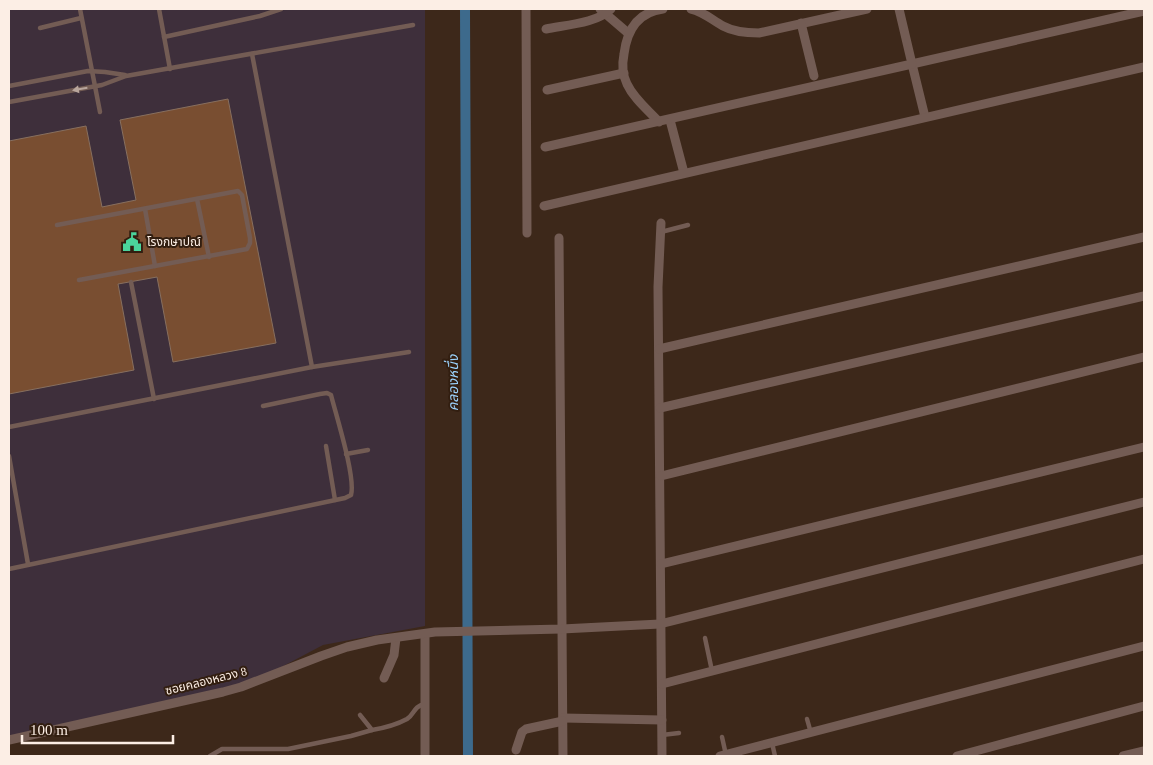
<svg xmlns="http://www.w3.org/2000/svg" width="1153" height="765" font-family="'Times New Roman','Noto Sans Thai',serif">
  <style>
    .industrial { fill: #3e2f3b }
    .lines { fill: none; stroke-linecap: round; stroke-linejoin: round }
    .canal { stroke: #3d6a8c; stroke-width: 10 }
    .building { fill: #794e31; stroke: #876f5f }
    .service { stroke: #735c54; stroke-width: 4.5 }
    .minor { stroke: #735c54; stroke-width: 9 }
    .oneway { fill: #b8a59c }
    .labels { text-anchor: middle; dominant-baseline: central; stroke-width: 4; stroke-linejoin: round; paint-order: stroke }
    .poi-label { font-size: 12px; fill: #fceee5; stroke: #321e10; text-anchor: start }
    .street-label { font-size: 12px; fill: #fceee5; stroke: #321e10 }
    .water-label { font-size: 14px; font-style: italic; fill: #9bd2fc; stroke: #321e10 }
  </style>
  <rect width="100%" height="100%" fill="#3d281a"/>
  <path class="industrial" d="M9 9H425V626L323 645 255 681 9 737Z"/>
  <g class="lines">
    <path class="canal" d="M465 9 468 756"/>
  </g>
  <path class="building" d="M228 99 276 343 173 362 157 277 118 284 134 370 9 394V141L86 126 102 207 136 200 120 120Z"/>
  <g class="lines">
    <g class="service">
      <path d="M80 9 100 112"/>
      <path d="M159 9 170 69"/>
      <path d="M40 28 81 18"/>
      <path d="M164 37 260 16 281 9"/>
      <path d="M252 54 312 367"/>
      <path d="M9 86 88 71 105 72 125 75"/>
      <path d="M9 102 102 85 126 76 413 25"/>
      <path d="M197 199 209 257"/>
      <path d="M145 209 155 266"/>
      <path d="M57 225 238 191 242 195 250 238V243L247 249 79 280"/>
      <path d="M661 232 688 225"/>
      <path d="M131 282 154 399"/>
      <path d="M9 427 312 367 409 352"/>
      <path d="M326 446 335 500"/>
      <path d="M346 454 368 450"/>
      <path d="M9 456 28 564"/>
      <path d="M9 569 345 498 351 495C356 478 336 415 331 395L327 393 320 394 263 406"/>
      <path d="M705 638 712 671"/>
      <path d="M360 715 372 730C384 728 396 725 407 719 415 714 413 707 424 704"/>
      <path d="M807 719 811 733"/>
      <path d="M662 735 679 733"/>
      <path d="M722 737 726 755"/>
      <path d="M772 743 775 756"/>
      <path d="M210 756 222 749H288L351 736 372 730"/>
    </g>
    <g class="minor">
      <path d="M526 9 527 233"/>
      <path d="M600 9 628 33"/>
      <path d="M691 9C704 12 712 20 723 26 734 32 746 33 759 33L867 9"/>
      <path d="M801 23 814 76"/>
      <path d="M546 29C565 25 598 23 611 9"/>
      <path d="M547 90 624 73"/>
      <path d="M925 117 912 64 1144 11"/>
      <path d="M670 120 684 173"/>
      <path d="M659 122C648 110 634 99 627 84 622 74 622 64 624 54 627 30 638 12 663 9"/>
      <path d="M545 147 912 64 899 9"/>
      <path d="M544 206 1144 67"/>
      <path d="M661 223 658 287 662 756"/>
      <path d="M559 238 563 756"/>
      <path d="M659 349 1144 237"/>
      <path d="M660 408 1144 296"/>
      <path d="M661 476 1144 357"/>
      <path d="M661 564 1144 447"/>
      <path d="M425 634V756"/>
      <path d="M384 678 394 655 396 638"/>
      <path d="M662 684 1144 559"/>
      <path d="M563 718 662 720"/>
      <path d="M9 740 223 692 241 687 321 656 347 647 377 640 435 632 562 629 660 624 1144 502"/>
      <path d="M516 750 522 732 526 729 563 721"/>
      <path d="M720 756 1144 646"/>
      <path d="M957 756 1144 706"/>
      <path d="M1123 756 1144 751"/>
    </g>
  </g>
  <defs><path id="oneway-solid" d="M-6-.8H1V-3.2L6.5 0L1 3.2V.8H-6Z" transform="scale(1.25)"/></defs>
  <use class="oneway" href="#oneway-solid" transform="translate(80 89) rotate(170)"/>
  <defs>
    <g id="civic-bare" transform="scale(1.5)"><path d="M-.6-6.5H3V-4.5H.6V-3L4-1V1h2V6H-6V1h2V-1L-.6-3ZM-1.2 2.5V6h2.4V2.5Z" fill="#4bd49c" stroke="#321e10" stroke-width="2.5" paint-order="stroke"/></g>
  </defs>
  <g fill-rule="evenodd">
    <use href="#civic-bare" x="132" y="242"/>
  </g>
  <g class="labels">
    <g class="poi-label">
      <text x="147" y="242">โรงกษาปณ์</text>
    </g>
    <g class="street-label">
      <text transform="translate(206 681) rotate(-14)">ซอยคลองหลวง 8</text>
    </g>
    <g class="water-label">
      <text transform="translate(453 383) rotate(-90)">คลองหนึ่ง</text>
    </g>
  </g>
  <rect width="1153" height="765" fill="none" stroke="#fceee5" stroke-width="20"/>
  <path d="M22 735v8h151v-8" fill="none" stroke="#fceee5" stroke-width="2.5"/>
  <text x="30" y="735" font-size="15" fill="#fceee5" stroke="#321e10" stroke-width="4" paint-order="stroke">100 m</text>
</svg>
